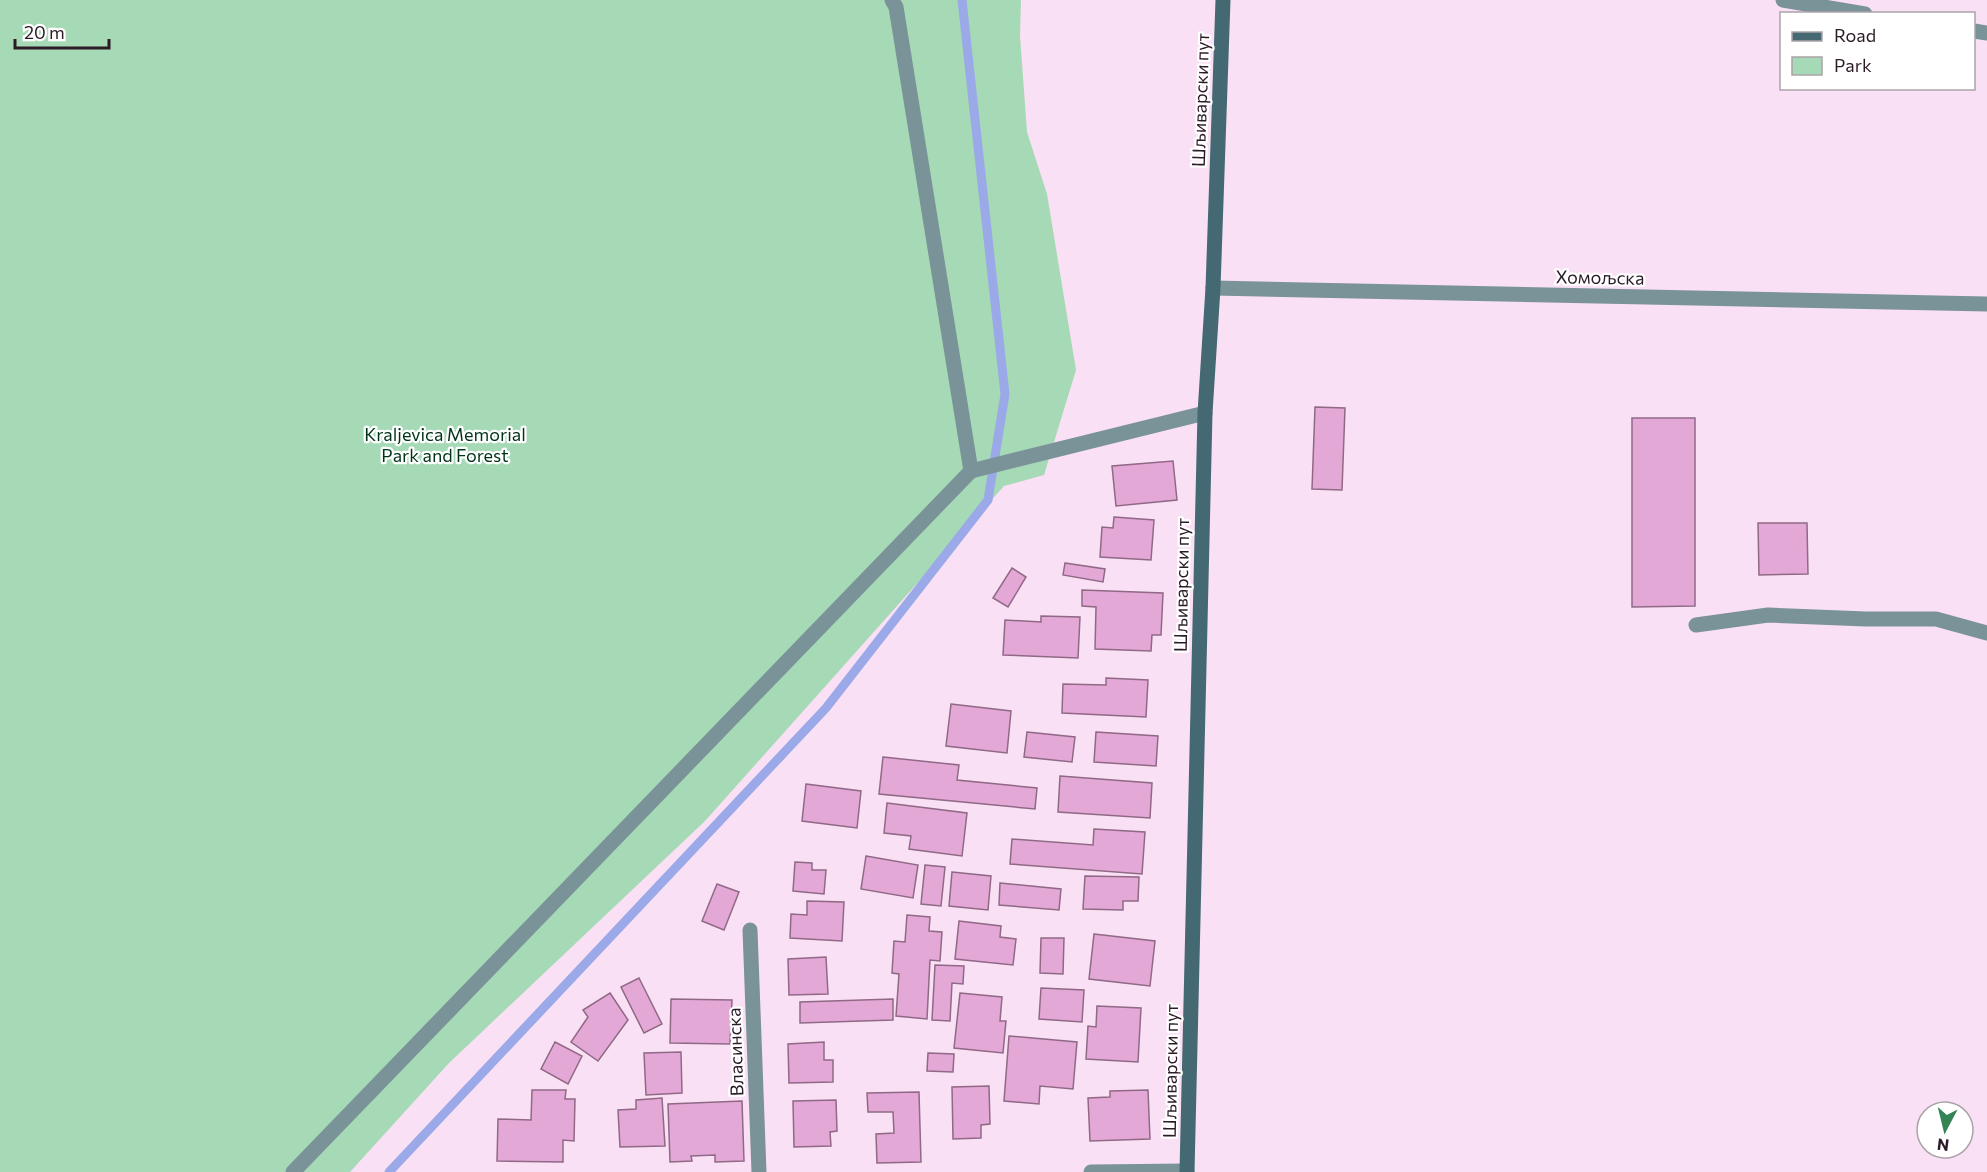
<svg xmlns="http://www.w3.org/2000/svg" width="1987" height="1172" font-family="Commissioner,sans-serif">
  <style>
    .green { fill: #a6d9b6 }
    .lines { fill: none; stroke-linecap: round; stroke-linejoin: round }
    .stream { stroke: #9ba9e9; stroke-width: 9 }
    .building { fill: #e4a8d7; stroke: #8f6986; stroke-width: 1.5 }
    .service { stroke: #7a9398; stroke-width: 15 }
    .minor { stroke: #7a9398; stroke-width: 15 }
    .secondary { stroke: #456972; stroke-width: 15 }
    .labels { text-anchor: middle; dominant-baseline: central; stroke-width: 4.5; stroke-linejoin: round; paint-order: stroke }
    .street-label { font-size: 18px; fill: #2a1b27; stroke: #fff }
    .park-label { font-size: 18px; fill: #003418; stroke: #fff }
  </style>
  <rect width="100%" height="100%" fill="#fae0f4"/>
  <path class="green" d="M0 0H1021L1020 36 1027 132 1047 194 1076 370 1044 475 1004 486 705 821 449 1063 350 1172H0Z"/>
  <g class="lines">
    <path class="stream" d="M389 1172 826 708 988 500 1005 394 962 0"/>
  </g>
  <g class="building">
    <path d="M1315 407 1345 408 1342 490 1312 489Z"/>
    <path d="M1632 418H1695V606L1632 607Z"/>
    <path d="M1173 461 1177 500 1116 506 1112 466Z"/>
    <path d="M1114 517 1154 520 1151 560 1100 557 1102 527 1113 528Z"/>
    <path d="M1758 523H1807L1808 574 1759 575Z"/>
    <path d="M1065 563 1105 569 1103 582 1063 575Z"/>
    <path d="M1012 568 1026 577 1008 607 993 598Z"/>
    <path d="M1082 590 1163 593 1161 635H1152L1151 651 1095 649 1096 607 1082 606Z"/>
    <path d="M1041 616 1080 617 1078 658 1003 655 1005 620 1041 622Z"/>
    <path d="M1106 678 1148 680 1146 717 1062 713 1063 684 1106 685Z"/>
    <path d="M951 704 1011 711 1007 753 946 746Z"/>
    <path d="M1027 732 1075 737 1072 762 1024 757Z"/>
    <path d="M1096 732 1158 736 1156 766 1094 762Z"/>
    <path d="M883 757 959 765 957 780 1037 788 1035 809 879 794Z"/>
    <path d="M1060 776 1152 783 1150 818 1058 812Z"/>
    <path d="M806 784 861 791 857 828 802 821Z"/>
    <path d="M887 803 967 813 962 856 909 849 911 836 884 833Z"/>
    <path d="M1094 829 1145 832 1142 874 1010 864 1012 839 1093 845Z"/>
    <path d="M866 856 918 865 913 898 861 889Z"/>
    <path d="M795 862 812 863V870H826L824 894 793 891Z"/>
    <path d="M925 865 945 867 941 906 921 904Z"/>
    <path d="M952 872 991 876 988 910 949 906Z"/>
    <path d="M1085 876 1139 877 1138 901H1123V910L1083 909Z"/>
    <path d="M1000 883 1061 889 1059 910 999 905Z"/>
    <path d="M717 884 739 892 724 930 702 921Z"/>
    <path d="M807 901 844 902 842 941 790 938 791 914 807 915Z"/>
    <path d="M907 915 930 917 929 931 942 932 940 961 930 960 927 1019 896 1016 899 974 892 973 894 941 905 942Z"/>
    <path d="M959 921 1001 926 1000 937 1016 939 1013 965 955 959Z"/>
    <path d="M1094 934 1155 941 1150 986 1089 979Z"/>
    <path d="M1041 938H1064L1063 974 1040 973Z"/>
    <path d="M826 957 828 994 789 995 788 959Z"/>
    <path d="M935 965 964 966 963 984 952 983 950 1021 932 1020Z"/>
    <path d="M639 978 662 1024 644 1033 621 987Z"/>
    <path d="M1041 988 1084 990 1082 1022 1039 1019Z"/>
    <path d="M610 993 628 1020 598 1061 571 1042 588 1017 583 1010Z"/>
    <path d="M960 993 1002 997 1000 1021H1006L1003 1053 954 1048Z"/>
    <path d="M671 999 732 1000 730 1044 670 1043Z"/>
    <path d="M893 999V1020L800 1023V1002Z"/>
    <path d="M1097 1006 1141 1008 1138 1062 1086 1059 1088 1026 1096 1027Z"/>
    <path d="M1009 1036 1077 1042 1073 1089 1040 1086 1039 1104 1004 1101Z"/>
    <path d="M555 1042 582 1056 568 1084 541 1069Z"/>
    <path d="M824 1042V1060H833V1082L789 1083 788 1044Z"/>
    <path d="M681 1052 682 1093 646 1095 644 1053Z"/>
    <path d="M928 1053 954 1054 953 1072 927 1071Z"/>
    <path d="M989 1086 990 1124 981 1125V1138L953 1139 952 1087Z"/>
    <path d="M532 1090H566L565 1099H575L574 1141 563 1140V1162L497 1161 498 1119 531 1120Z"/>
    <path d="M1148 1090 1150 1139 1090 1141 1088 1098 1110 1097V1091Z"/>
    <path d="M919 1092 921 1162 877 1163 876 1134 894 1133 893 1112H868L867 1093Z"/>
    <path d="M662 1098 665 1146 620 1147 618 1110 636 1109V1100Z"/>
    <path d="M836 1100 837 1131 830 1132 831 1146 794 1147 793 1101Z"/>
    <path d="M742 1101 744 1161 715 1162V1155L691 1156 692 1161 670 1162 668 1104Z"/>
  </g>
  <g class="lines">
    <g class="service">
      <path d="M1696 625 1768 615 1866 619H1936L1987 633"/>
      <path d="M293 1172 971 471"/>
    </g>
    <g class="minor">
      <path d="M892 0 896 7 971 471 1205 413"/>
      <path d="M1783 0 1865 14"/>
      <path d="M1974 31 1987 33"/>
      <path d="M1213 288 1987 304"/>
      <path d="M750 930 759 1172"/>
      <path d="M1091 1172 1187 1171"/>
    </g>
    <path class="secondary" d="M1187 1172 1205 413 1213 288 1223 0"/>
  </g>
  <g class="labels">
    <g class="street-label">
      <text transform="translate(1200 100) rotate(-88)">Шљиварски пут</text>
      <text transform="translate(1600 277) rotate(1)">Хомољска</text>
      <text transform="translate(1181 585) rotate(-89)">Шљиварски пут</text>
      <text transform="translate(735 1052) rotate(-92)">Власинска</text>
      <text transform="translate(1170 1071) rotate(-89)">Шљиварски пут</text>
    </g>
    <g class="park-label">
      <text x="445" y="434">Kraljevica Memorial<tspan x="445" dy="21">Park and Forest</tspan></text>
    </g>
  </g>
  <rect x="1780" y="12" width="195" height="78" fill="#ffffff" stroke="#aaa4a9" stroke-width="1.5"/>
  <rect x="1792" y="32" width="30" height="9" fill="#456972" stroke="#aaa4a9" stroke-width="1.5"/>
  <text x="1834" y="42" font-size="18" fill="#2a1b27">Road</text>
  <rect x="1792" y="57" width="30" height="18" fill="#a6d9b6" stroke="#aaa4a9" stroke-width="1.5"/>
  <text x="1834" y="72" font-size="18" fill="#2a1b27">Park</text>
  <g transform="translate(1945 1130) rotate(187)"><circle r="28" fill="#ffffff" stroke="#aaa4a9" stroke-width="1.5"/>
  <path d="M0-4.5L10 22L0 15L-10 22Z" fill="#348354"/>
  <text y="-9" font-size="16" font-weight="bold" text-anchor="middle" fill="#2a1b27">N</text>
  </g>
  <path d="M15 39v9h94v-9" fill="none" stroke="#2a1b27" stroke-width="3"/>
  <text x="24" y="39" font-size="18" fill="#2a1b27" stroke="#ffffff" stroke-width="4.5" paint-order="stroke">20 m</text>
</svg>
